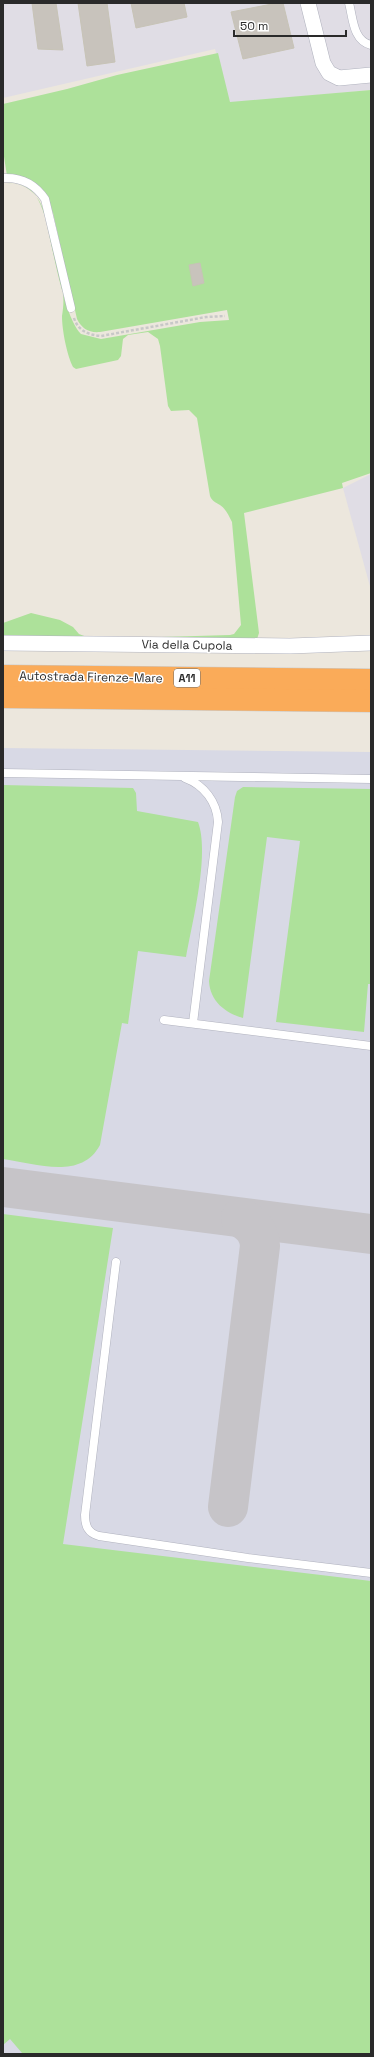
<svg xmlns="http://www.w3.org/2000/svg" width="374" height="2057" font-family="'Space Grotesk',sans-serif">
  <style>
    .industrial { fill: #e0dde5 }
    .airport { fill: #d8d9e5 }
    .green { fill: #ade19a }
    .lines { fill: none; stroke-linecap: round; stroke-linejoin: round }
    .taxiway { stroke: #c6c4c8; stroke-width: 40 }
    .building { fill: #c8c3bc; stroke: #c7c3b6 }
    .service-casing { stroke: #b0b2be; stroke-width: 9 }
    .minor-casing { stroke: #b0b2be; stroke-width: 16 }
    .motorway-casing { stroke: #c8c8c8; stroke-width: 23 }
    .path { stroke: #c8c8c8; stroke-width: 2.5; stroke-dasharray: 3 2; stroke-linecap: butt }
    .service { stroke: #fff; stroke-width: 8 }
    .minor { stroke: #fff; stroke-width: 15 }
    .motorway { stroke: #faab59; stroke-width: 22 }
    .labels { text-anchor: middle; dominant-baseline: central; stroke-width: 3; stroke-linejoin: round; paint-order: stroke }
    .shield { fill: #fff; stroke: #6a6a6a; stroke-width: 1 }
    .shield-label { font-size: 11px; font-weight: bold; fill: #2a2a2a }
    .street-label { font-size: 12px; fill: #2a2a2a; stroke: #fff }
  </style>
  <rect width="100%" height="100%" fill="#ece7dd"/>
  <g class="industrial">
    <path d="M3 3H371V90L230 103 215 49 3 98Z"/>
    <path d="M371 474V590L343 488Z"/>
  </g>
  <path class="airport" d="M3 748 371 752V2054H3Z"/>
  <g class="green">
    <path d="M218 53 230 102 371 90V473L342 483 343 488 244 513 259 633 257 639 3 641V623L31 613 60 620 73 627 79 634 92 639 230 635 234 634 241 625 232 522C229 516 226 509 220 505 215 502 212 501 210 496L197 418 189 410 171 411 168 406 160 346 158 339 148 332 128 335 123 339 121 356 118 360 76 369 73 367C67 355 62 330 62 316 63 309 64 302 63 295 60 273 47 205 32 191 24 184 13 183 3 183 24 182 37 191 44 211 51 239 63 316 81 334L101 339 200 322 229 320 227 310 100 332C89 333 82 329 77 319L53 213 43 193 7 176 3 150V104L67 89 117 75Z"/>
    <path d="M3 785 133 788 136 793 137 811 198 822C210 854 192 923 186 957L138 951 128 1024 122 1023 100 1145C81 1181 34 1163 3 1159Z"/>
    <path d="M243 787 371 789V984H368L364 1032 276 1022 300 841 267 837 243 1018C225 1013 210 1001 209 981L235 797 237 791Z"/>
    <path d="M3 1214 113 1228 63 1544 371 1581V2054H21L22 2053 10 2039 3 2045Z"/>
  </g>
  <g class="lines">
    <g class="taxiway">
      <path d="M3 1187 371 1234"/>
      <path d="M228 1507 260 1246C259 1232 253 1225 241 1218"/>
    </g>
  </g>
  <g class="building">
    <path d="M32 3H56L63 50 38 49Z"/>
    <path d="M78 3H107L115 62 87 66Z"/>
    <path d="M131 3H184L187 17 136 28Z"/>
    <path d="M277 3H283L294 48 243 59 231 12Z"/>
    <path d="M200 263 204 283 193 286 189 265Z"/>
  </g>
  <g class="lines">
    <g class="service-casing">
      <g id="service">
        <path d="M349 3C353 18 353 41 371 45"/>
        <path d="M3 178C22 177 35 184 45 199L71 308"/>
        <path d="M3 773 371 779"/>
        <path d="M185 778C204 785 217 802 218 822L193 1023"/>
        <path d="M164 1020 371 1046"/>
        <path d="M116 1262 85 1515C85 1526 88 1533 99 1536L248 1558 371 1573"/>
      </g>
    </g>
    <g class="minor-casing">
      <g id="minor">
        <path d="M308 3 323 63 329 73 339 78 371 75"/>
        <path d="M3 643 290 646 371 643"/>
      </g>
    </g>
    <g class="motorway-casing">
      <g id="motorway">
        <path d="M3 676 371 680"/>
        <path d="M3 697 371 701"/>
      </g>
    </g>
    <path class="path" d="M74 318C78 331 89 335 101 336L206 317 225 316"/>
    <use href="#service" class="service"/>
    <use href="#minor" class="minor"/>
    <use href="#motorway" class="motorway"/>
  </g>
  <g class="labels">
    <rect class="shield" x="174" y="669" width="26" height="18" rx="3"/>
    <g class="shield-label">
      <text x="187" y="678">A11</text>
    </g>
    <g class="street-label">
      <text transform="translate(187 645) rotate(1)">Via della Cupola</text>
      <text transform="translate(91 677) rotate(1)">Autostrada Firenze-Mare</text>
    </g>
  </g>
  <rect width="374" height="2057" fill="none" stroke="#2a2a2a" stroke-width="8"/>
  <path d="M234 30v6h112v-6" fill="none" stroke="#2a2a2a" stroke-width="2"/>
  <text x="240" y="30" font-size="12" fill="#2a2a2a" stroke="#ffffff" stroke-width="3" paint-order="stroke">50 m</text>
</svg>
